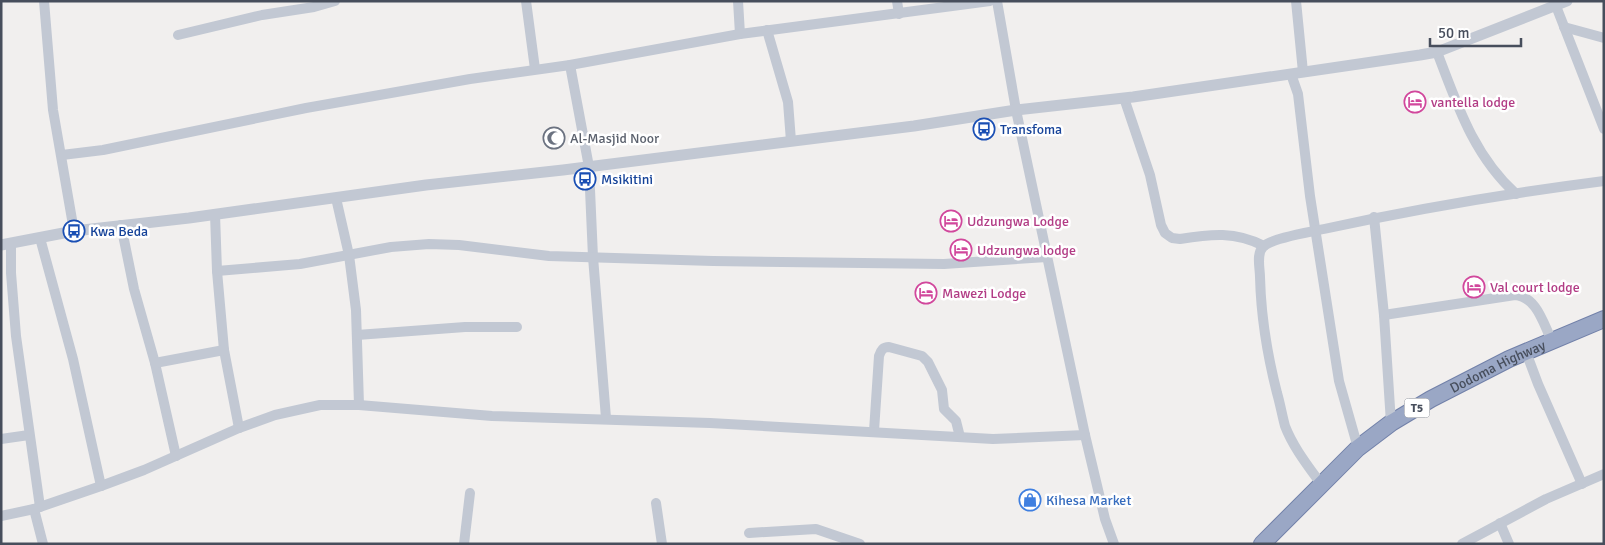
<svg xmlns="http://www.w3.org/2000/svg" width="1605" height="545" font-family="Signika,sans-serif">
  <style>
    .lines { fill: none; stroke-linecap: round; stroke-linejoin: round }
    .trunk-casing { stroke: #7281a9; stroke-width: 18 }
    .minor { stroke: #c2c8d3; stroke-width: 10 }
    .tertiary { stroke: #c2c8d3; stroke-width: 11 }
    .trunk { stroke: #9aa7c5; stroke-width: 16 }
    .labels { text-anchor: middle; dominant-baseline: central; stroke-width: 5; stroke-linejoin: round; paint-order: stroke }
    .shield { fill: #fff; stroke: #7e838d; stroke-width: 1 }
    .shield-label { font-size: 12px; font-weight: bold; fill: #474e5c }
    .hotel-label { font-size: 14px; fill: #b23c85; stroke: #fff; text-anchor: start }
    .transit-label { font-size: 14px; fill: #164399; stroke: #fff; text-anchor: start }
    .worship-label { font-size: 14px; fill: #5b616d; stroke: #fff; text-anchor: start }
    .street-label { font-size: 14px; fill: #474e5c; stroke: #fff }
    .shop-label { font-size: 14px; fill: #366cbe; stroke: #fff; text-anchor: start }
  </style>
  <rect width="100%" height="100%" fill="#f1efee"/>
  <g class="lines">
    <g class="trunk-casing">
      <g id="trunk">
        <path id="s1" d="M1262 544 1358 448 1391 423 1431 399 1509 359 1604 319"/>
      </g>
    </g>
    <g class="minor">
      <path d="M44 1 53 110 74 231"/>
      <path d="M526 1 535 69"/>
      <path d="M738 1 740 34"/>
      <path d="M897 1 899 14"/>
      <path d="M997 1 1016 110 1085 435 1105 519 1114 544"/>
      <path d="M1296 1 1303 72"/>
      <path d="M1556 6 1604 129"/>
      <path d="M1564 27 1604 38"/>
      <path d="M767 30 788 102 791 141"/>
      <path d="M178 35 262 15 314 7 335 1"/>
      <path d="M1437 52C1457 104 1473 155 1516 194"/>
      <path d="M570 65 589 167 593 257 606 418"/>
      <path d="M1291 74 1298 94 1310 196 1339 381 1358 448"/>
      <path d="M1124 98 1150 175 1161 225 1165 233 1172 238 1180 239C1211 234 1235 231 1264 246"/>
      <path d="M62 155 103 150 306 108 470 79 570 65 740 34 990 1"/>
      <path d="M336 198 349 255 356 310 359 405"/>
      <path d="M215 214 217 271 224 350 239 428"/>
      <path d="M1374 217 1384 315 1391 423"/>
      <path d="M121 225 134 289 155 363 176 456"/>
      <path d="M40 238 73 359 101 486"/>
      <path d="M11 244V273L16 336 40 507"/>
      <path d="M217 271 300 264 391 247 429 244 459 245 549 256 713 261 944 264 1047 257"/>
      <path d="M1384 315 1515 295C1537 297 1543 323 1552 341"/>
      <path d="M357 335 465 327H517"/>
      <path d="M1526 352 1538 384 1582 484"/>
      <path d="M155 363 224 350"/>
      <path d="M874 431 879 356C881 350 883 347 889 347L922 356 928 362 942 390 944 409 956 421 960 437"/>
      <path d="M1 439 29 435"/>
      <path d="M1321 484C1308 466 1293 447 1285 426 1282 415 1280 403 1277 393 1267 354 1261 317 1260 277 1260 268 1256 254 1263 247 1271 238 1311 232 1324 229 1416 209 1510 193 1604 181"/>
      <path d="M656 503 662 544"/>
      <path d="M34 509 43 544"/>
      <path d="M1 516 34 509 101 486 144 470 239 428 275 415 320 405H359L492 416 710 423 993 439 1085 435"/>
      <path d="M1500 523 1509 544"/>
      <path d="M749 533 816 529 860 544"/>
      <path d="M464 544 470 493"/>
      <path d="M1462 544 1546 499 1604 474"/>
    </g>
    <path class="tertiary" d="M1 245 74 231 189 218 426 185 563 170 914 126 1016 110 1133 97 1420 55 1437 52 1567 1"/>
    <use href="#trunk" class="trunk"/>
  </g>
  <defs>
    <g id="hotel-ring" transform="scale(1.125)"><circle r="9.5" fill="#fff" stroke="#d1479c" stroke-width="1.5"/><path d="M-6-4.5h1.5V1H6V5H4.5V3h-9V5H-6ZM-4 0a1.8 1.8 0 1 1 3.6 0ZM.5 0V-2.5h3Q6-2.5 6 0Z" fill="#d1479c"/></g>
    <g id="bus-ring" transform="scale(1.125)"><circle r="9.5" fill="#fff" stroke="#1a4fb4" stroke-width="1.5"/><path d="M-5-6H5V4H4V6H2V4H-2V6H-4V4H-5ZM-3.5-4V0h7V-4ZM-3.5 1.2v1.5H-2V1.2ZM2 1.2v1.5H3.5V1.2Z" fill="#1a4fb4"/></g>
    <g id="mosque-ring" transform="scale(1.125)"><circle r="9.5" fill="#fff" stroke="#6b7280" stroke-width="1.5"/><path d="M3.5-4.9A6 6 0 1 0 3.5 4.9A5 5 0 1 1 3.5-4.9Z" fill="#6b7280"/></g>
    <g id="shop-ring" transform="scale(1.125)"><circle r="9.5" fill="#fff" stroke="#3f7fe0" stroke-width="1.5"/><path d="M-5-2.5h2.3a2.7 3.5 0 0 1 5.4 0H5L5.5 6h-11ZM-1.5-2.5h3a1.5 2.3 0 0 0-3 0Z" fill="#3f7fe0"/></g>
  </defs>
  <g fill-rule="evenodd">
    <use href="#hotel-ring" x="1415" y="102"/>
    <use href="#bus-ring" x="984" y="129"/>
    <use href="#mosque-ring" x="554" y="138"/>
    <use href="#bus-ring" x="585" y="179"/>
    <use href="#hotel-ring" x="951" y="221"/>
    <use href="#bus-ring" x="74" y="231"/>
    <use href="#hotel-ring" x="961" y="250"/>
    <use href="#hotel-ring" x="1474" y="287"/>
    <use href="#hotel-ring" x="926" y="293"/>
    <use href="#shop-ring" x="1030" y="500"/>
  </g>
  <g class="labels">
    <rect class="shield" x="1404.5" y="398.5" width="25" height="19" rx="4"/>
    <g class="shield-label">
      <text x="1417" y="408">T5</text>
    </g>
    <g class="hotel-label">
      <text x="1431" y="102">vantella lodge</text>
      <text x="967" y="221">Udzungwa Lodge</text>
      <text x="977" y="250">Udzungwa lodge</text>
      <text x="1490" y="287">Val court lodge</text>
      <text x="942" y="293">Mawezi Lodge</text>
    </g>
    <g class="transit-label">
      <text x="1000" y="129">Transfoma</text>
      <text x="601" y="179">Msikitini</text>
      <text x="90" y="231">Kwa Beda</text>
    </g>
    <g class="worship-label">
      <text x="570" y="138">Al-Masjid Noor</text>
    </g>
    <g class="street-label">
      <text stroke="none"><textPath href="#s1" startOffset="298">Dodoma Highway</textPath></text>
    </g>
    <g class="shop-label">
      <text x="1046" y="500">Kihesa Market</text>
    </g>
  </g>
  <rect width="1605" height="545" fill="none" stroke="#474e5c" stroke-width="5"/>
  <path d="M1430 38v8h91v-8" fill="none" stroke="#474e5c" stroke-width="2.5"/>
  <text x="1438" y="38" font-size="15" fill="#474e5c" stroke="#ffffff" stroke-width="4" paint-order="stroke">50 m</text>
</svg>
